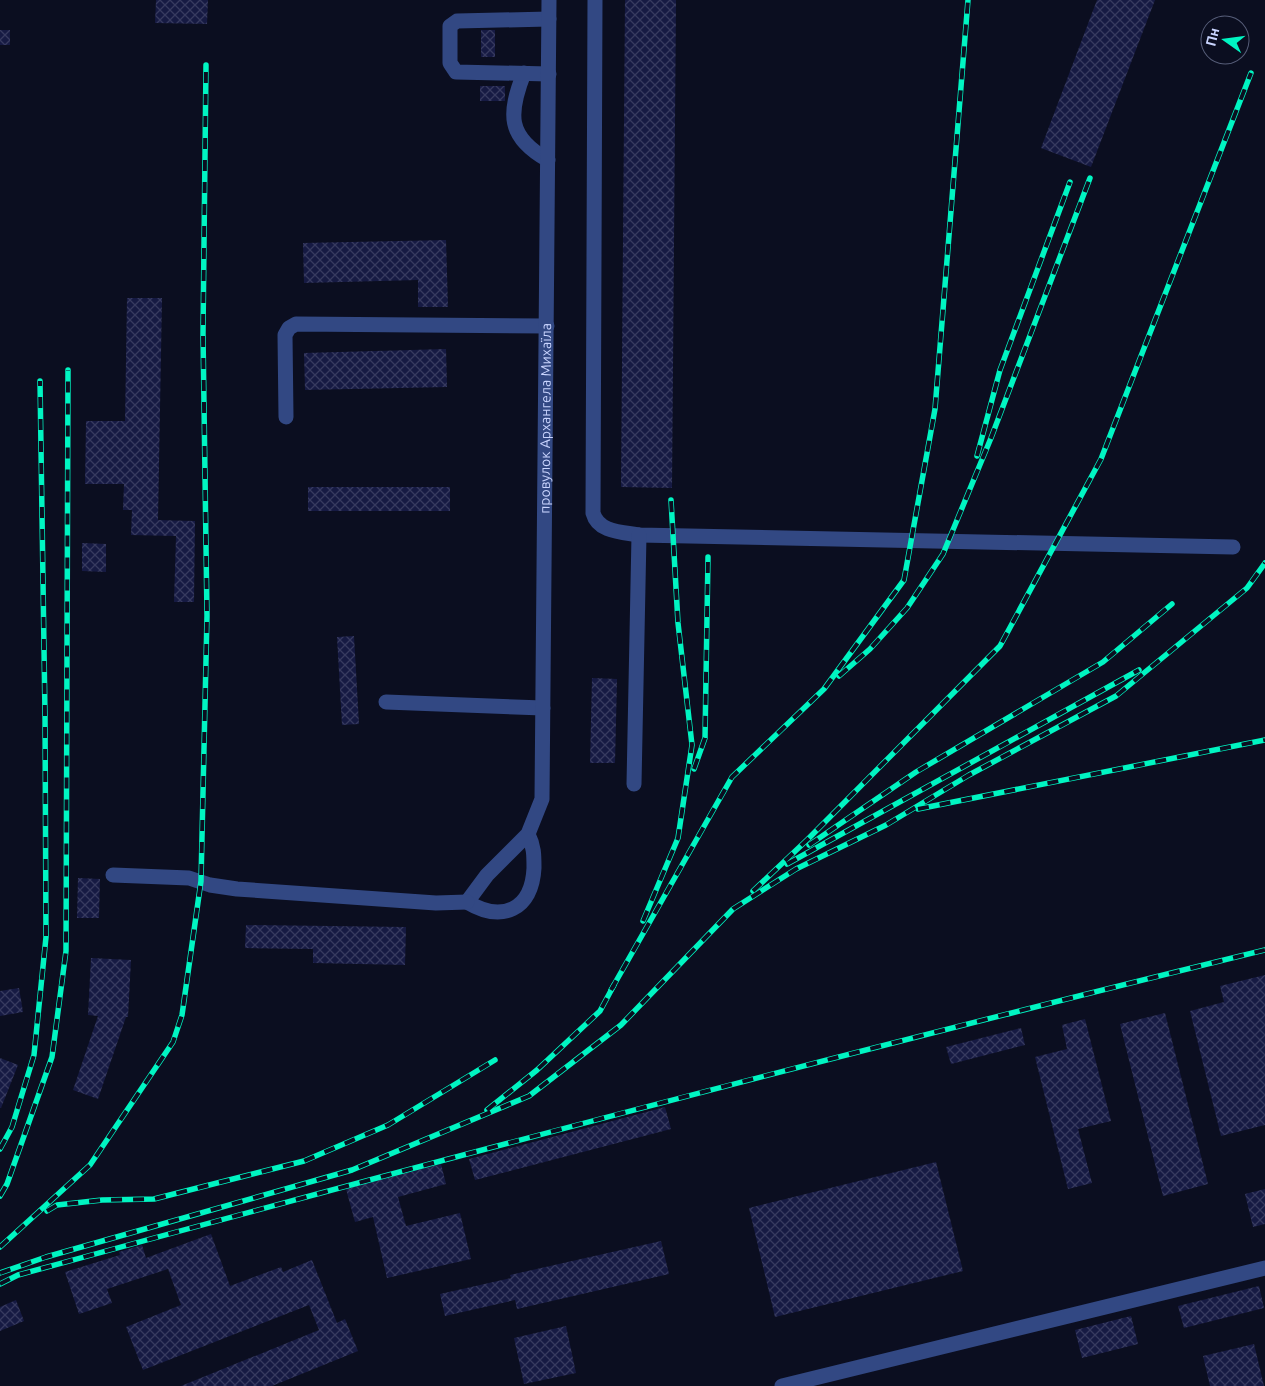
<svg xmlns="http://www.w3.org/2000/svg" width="1265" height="1386" font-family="Ubuntu,sans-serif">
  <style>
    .building { fill: url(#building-cross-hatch) }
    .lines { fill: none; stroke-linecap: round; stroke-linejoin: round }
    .minor { stroke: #324883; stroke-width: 15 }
    .rail-casing { stroke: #00f5c2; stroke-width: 5.5 }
    .rail { stroke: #0b0e20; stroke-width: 4; stroke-dasharray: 11; stroke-linecap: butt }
    .labels { text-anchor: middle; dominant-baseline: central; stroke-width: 4; stroke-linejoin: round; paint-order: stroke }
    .street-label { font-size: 14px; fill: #cad5ff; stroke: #0b0e20 }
  </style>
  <defs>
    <pattern id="building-cross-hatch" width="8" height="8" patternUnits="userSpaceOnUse" patternTransform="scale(1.25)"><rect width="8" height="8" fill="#161a43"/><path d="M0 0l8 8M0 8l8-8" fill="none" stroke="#373a5f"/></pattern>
  </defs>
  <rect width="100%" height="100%" fill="#0b0e20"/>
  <g class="building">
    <path d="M156 0H208L207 24 155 23Z"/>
    <path d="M625 0H676L672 488 621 487Z"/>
    <path d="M1097 0H1155L1091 167 1041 148Z"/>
    <rect x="0" y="30" width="10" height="15"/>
    <rect x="481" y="30" width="14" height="27"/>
    <rect x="480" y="86" width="25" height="15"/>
    <path d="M446 240 448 307H418V280L304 283 303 243Z"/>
    <path d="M127 298H162L158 520 195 521 194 602H174L176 536 131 535 132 510H123L124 484H85L86 421H125Z"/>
    <path d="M446 349 447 387 305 390 304 353Z"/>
    <rect x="308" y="487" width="142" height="24"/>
    <path d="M82 543 106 544V572L82 571Z"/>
    <path d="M354 636 359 724 342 725 337 637Z"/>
    <path d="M592 678 617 679 615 763H590Z"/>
    <path d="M78 878 100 879 99 918H77Z"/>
    <path d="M246 925 406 927 405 965 313 963V949L245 948Z"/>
    <path d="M91 958 131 960 128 1017H126L98 1099 73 1090 98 1016 88 1015Z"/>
    <path d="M1265 975V1125L1221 1136 1190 1011 1224 1002 1220 986Z"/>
    <path d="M19 988 23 1012 0 1016V991Z"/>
    <path d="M1165 1013 1208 1184 1163 1196 1120 1024Z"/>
    <path d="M1085 1019 1111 1121 1078 1129 1092 1183 1068 1189 1035 1057 1067 1049 1062 1025Z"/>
    <path d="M1021 1028 1025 1045 951 1064 946 1047Z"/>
    <path d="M0 1058 18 1065 1 1108H0Z"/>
    <path d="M665 1107 671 1129 475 1180 469 1159Z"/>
    <path d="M936 1162 963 1271 775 1317 749 1208Z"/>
    <path d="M441 1164 446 1184 398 1197 406 1226 460 1213 471 1259 387 1278 373 1217 355 1222 346 1189Z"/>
    <path d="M1265 1189V1224L1253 1227 1245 1194Z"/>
    <path d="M211 1234 230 1286 281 1267 283 1272 312 1260 337 1323 345 1319 358 1351 272 1386H181L319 1330 309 1305 143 1370 126 1327 181 1305 168 1269 107 1289 112 1303 79 1314 65 1272 120 1255 119 1252 142 1245 146 1258Z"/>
    <path d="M661 1241 669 1274 517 1309 515 1300 445 1316 440 1294 511 1278 510 1275Z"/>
    <path d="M1259 1286 1264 1308 1184 1328 1178 1306Z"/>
    <path d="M16 1300 24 1321 0 1331V1307Z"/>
    <path d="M1131 1316 1138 1344 1082 1358 1075 1330Z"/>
    <path d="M566 1326 576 1373 524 1384 514 1338Z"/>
    <path d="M1254 1344 1264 1386H1210L1203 1356Z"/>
  </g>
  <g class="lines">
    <g class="minor">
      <path d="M595 0 593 513C598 532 621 532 639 535L1233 547"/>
      <path d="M524 73C508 114 507 137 548 160"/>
      <path d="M549 74 456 72 450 63V26L457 21 549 19"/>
      <path d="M286 417 285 335 289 328 296 324 547 326"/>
      <path d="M386 702 543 708"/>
      <path d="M634 784 639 535"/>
      <path id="s1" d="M528 834C534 846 534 855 534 868 532 910 502 923 467 902L487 875 528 834 542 799 549 0"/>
      <path d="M113 875 189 878 210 885 237 889 436 903 467 902"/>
      <path d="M782 1386 1265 1268"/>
    </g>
    <g class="rail-casing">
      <g id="rail">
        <path d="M977 456 1000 370 1070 182"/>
        <path d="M839 676 870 649 907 608 943 554 991 438 1090 178"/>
        <path d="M694 769 705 738 708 557"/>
        <path d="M918 809 1265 740"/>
        <path d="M809 845 916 772 1103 662 1172 604"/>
        <path d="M787 864 1139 670"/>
        <path d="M753 891 808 839 1000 646 1101 459 1251 73"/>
        <path d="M643 921 678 838 692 745 678 623 671 500"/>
        <path d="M611 990 732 777 824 689 904 580 935 409 968 0"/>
        <path d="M487 1110 537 1070 600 1011 614 985"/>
        <path d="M0 1149 12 1127 34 1055 46 937 45 715 40 381"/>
        <path d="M0 1196 7 1184 52 1057 66 951 68 370"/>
        <path d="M47 1211 57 1205 102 1200 154 1199 304 1161 388 1125 495 1060"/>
        <path d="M0 1247 90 1165 173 1042 182 1015 201 881 207 616 203 334 206 65"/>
        <path d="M0 1273 46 1257 352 1170 529 1096 621 1025 733 909 796 869 886 825 969 775 1116 696 1247 588 1265 563"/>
        <path d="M0 1284 18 1275C432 1162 847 1052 1265 950"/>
      </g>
    </g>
    <use href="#rail" class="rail"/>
  </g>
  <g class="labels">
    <g class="street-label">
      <text stroke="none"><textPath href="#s1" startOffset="641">провулок Архангела Михаїла</textPath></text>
    </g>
  </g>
  <g transform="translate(1225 40) rotate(284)"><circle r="24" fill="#0b0e20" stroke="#575e79"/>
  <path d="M0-4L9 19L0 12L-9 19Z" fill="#00f5c2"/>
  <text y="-8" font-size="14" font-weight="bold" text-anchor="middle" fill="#cad5ff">Пн</text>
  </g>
</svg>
